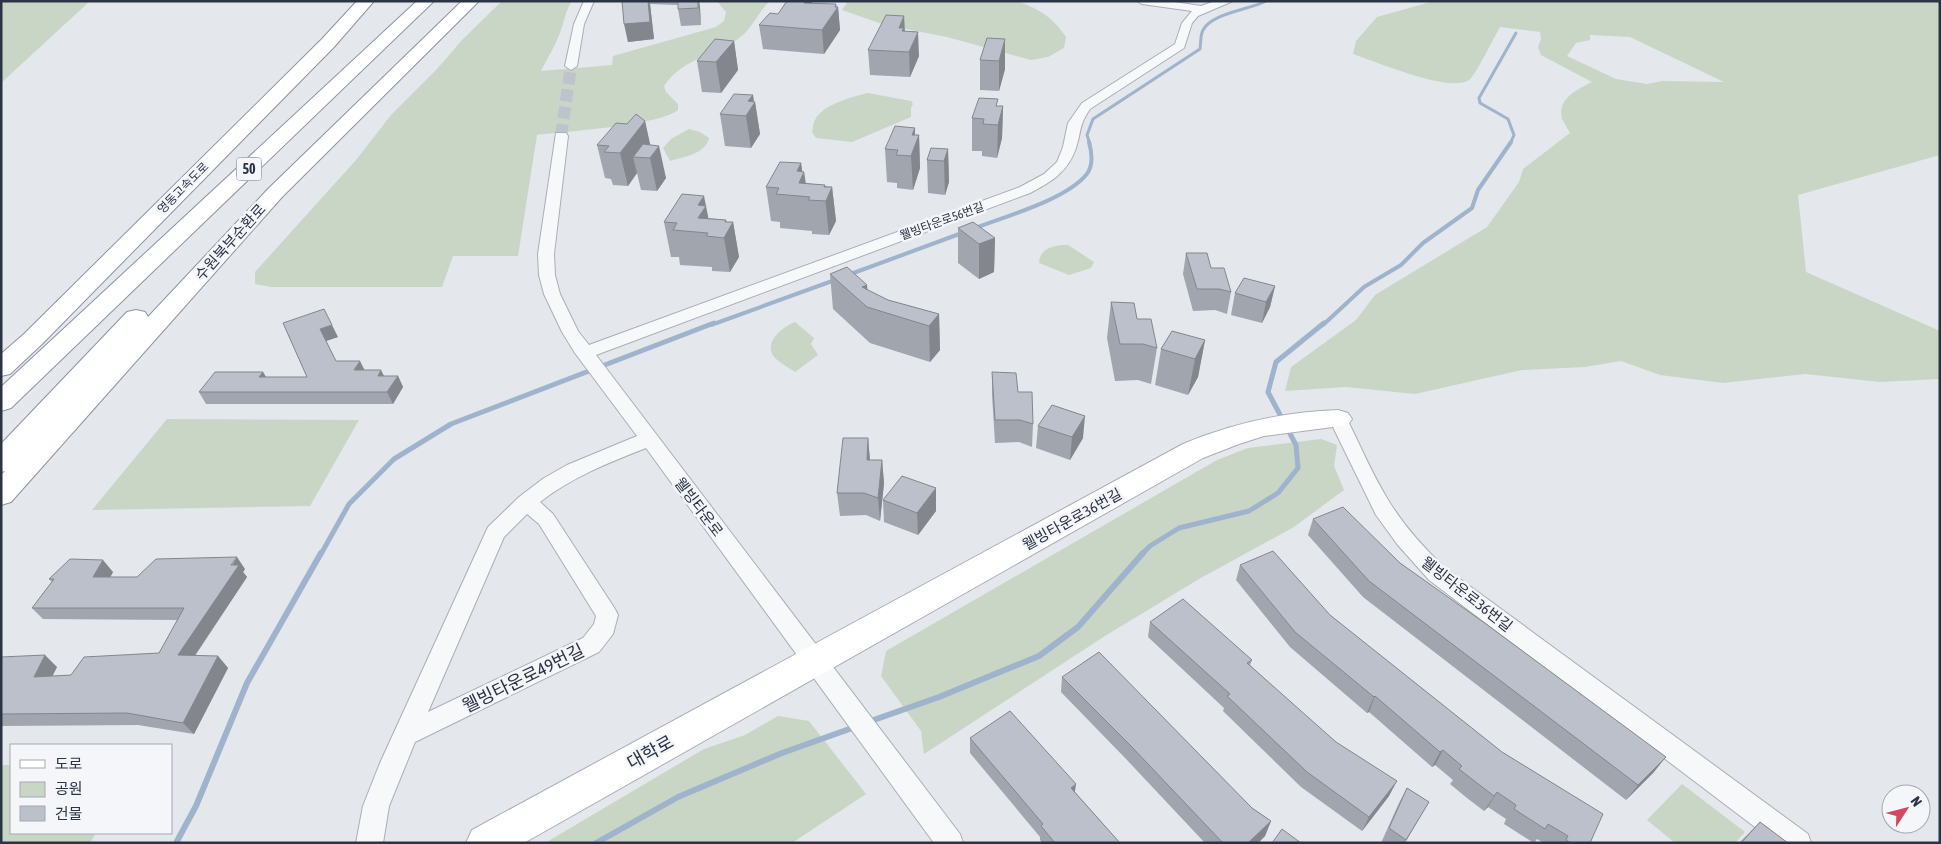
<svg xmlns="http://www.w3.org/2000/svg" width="1941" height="844" font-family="'Asap Condensed','Noto Sans KR',sans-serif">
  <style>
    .green { fill: #c9d6c5; fill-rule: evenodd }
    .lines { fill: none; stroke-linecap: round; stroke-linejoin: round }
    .stream-far3 { stroke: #9fb4cc; stroke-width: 3 }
    .stream-far2 { stroke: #9fb4cc; stroke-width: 4 }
    .stream-far1 { stroke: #9fb4cc; stroke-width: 5 }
    .stream { stroke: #9fb4cc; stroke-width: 6 }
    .street-tunnel { stroke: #bfc3cb; stroke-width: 12; stroke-dasharray: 12 5.5; stroke-linecap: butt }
    .street-casing { stroke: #a9aeb7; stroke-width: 2 }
    .secondary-casing { stroke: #a9aeb7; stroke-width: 2 }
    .highway-casing { stroke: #8b94a3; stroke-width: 2 }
    .street { fill: #f7f8fa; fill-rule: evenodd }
    .secondary { fill: #fff; fill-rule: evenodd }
    .highway { fill: #fff; fill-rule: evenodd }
    .wall { fill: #a1a5ae }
    .shaded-wall { fill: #83868d }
    .building { fill: #bbc0ca; stroke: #83868d }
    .labels { text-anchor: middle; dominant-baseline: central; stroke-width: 5; stroke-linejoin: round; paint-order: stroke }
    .far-street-label { font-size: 12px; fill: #2b3445; stroke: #f4f6f9 }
    .shield { fill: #f4f6f9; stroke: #676e7b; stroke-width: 1 }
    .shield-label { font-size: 14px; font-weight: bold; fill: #2b3445 }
    .street-label { font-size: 15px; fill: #2b3445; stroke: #f4f6f9 }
    .near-street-label { font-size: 18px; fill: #2b3445; stroke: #f4f6f9 }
  </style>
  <rect width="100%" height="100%" fill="#e4e7ec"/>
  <g class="green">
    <path d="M1 1H90L1 83Z"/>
    <path d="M502 1H572C566 10 565 18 562 27 557 43 548 57 541 71L612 65 613 56 716 27 724 21 726 12 717 1H770C759 11 753 26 743 35 719 56 684 56 664 86L666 92 678 104V110C658 126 567 131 537 135L518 256H453L442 287H271L255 284V272L356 160 391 115 437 69 462 40Z"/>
    <path d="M848 1H1017C1039 9 1053 17 1066 37L1064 48 1048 57 1031 60 947 37 885 25 842 10Z"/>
    <path d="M1434 1H1940V155L1798 195 1806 272 1940 331V379L1880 382 1805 374 1723 383 1660 375 1621 361 1585 367 1522 370 1415 394 1346 387 1285 391 1291 367 1356 320 1375 295 1487 227 1519 182 1523 169 1570 133C1568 129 1564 123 1562 119 1557 98 1577 90 1592 82L1541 55 1538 47 1541 39 1540 32 1500 27C1494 37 1476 75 1469 80 1449 93 1377 62 1353 54L1356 41 1377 17ZM1590 35 1630 37 1724 82 1662 81 1647 84 1616 79 1567 56 1576 43 1590 40Z"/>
    <path d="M868 93 911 101 913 104 911 108V117L852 142 816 138 812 132C813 129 813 123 815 120 823 104 852 97 868 93Z"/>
    <path d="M689 129 700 132 709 138C706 154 683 157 670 161L663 148 671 139Z"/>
    <path d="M1068 245 1094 262 1091 268 1069 275 1039 263C1040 247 1055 245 1068 245Z"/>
    <path d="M795 322 814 338 811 344 818 355 795 372C788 367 780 363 775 358 762 342 783 327 795 322Z"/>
    <path d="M167 419 359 420 310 506 92 510Z"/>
    <path d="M1321 439 1337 445 1334 466 1344 490 1294 527 1199 579 1105 636 924 754 921 731 881 676 886 651 1217 460 1248 448Z"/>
    <path d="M778 716 809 721 866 794 792 843H545L704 749 745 735Z"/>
    <path d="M1 765H11V833H96L90 843H1Z"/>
    <path d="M1682 784 1745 832 1735 843H1675L1647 820Z"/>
  </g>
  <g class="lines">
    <g class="stream-far3">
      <path d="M1090 144 1087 135 1093 119 1200 49C1201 43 1200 36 1203 30 1212 13 1249 10 1266 1"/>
      <path d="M1510 144 1514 135 1508 119 1480 103 1479 98 1516 33"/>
    </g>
    <g class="stream-far2">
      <path d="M975 228C1006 216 1065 200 1086 175 1094 166 1092 153 1089 142"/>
      <path d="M848 275 962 233"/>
      <path d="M711 325 835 280"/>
      <path d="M1323 325 1364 287 1401 265 1423 243 1472 208 1478 190 1511 142"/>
    </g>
    <g class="stream-far1">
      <path d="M321 554 349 504 394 459 451 424 714 323"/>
      <path d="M1142 554 1150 546 1179 528 1249 511 1278 493 1298 468 1296 445 1268 392 1276 362 1324 323"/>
    </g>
    <g class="stream">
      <path d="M868 722 939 697 1039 656 1078 627 1143 553"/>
      <path d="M176 843 196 806 247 683 321 553"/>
      <path d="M596 843 678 797 782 753 855 727"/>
    </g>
    <path class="street-tunnel" d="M561 136 571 66"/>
    <g class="street-casing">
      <g id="street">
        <path d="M584 1H594L584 24 577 66 571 70 565 66 574 24Z"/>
        <path d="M1137 1H1168L1201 6 1215 1H1233L1198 16 1192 23 1184 48 1090 109C1078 127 1082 130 1076 148 1068 172 1051 182 1030 193L596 355 960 834 963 843H934L646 448C608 463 572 477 540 502L553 514 615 609 618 615 613 634 599 652 415 742 389 806 383 843H356L363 806 380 763 488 527 519 497 544 478 567 465 637 436 575 353 562 332 544 294 539 275 538 254 556 133H566L568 136 554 254 555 275 560 294 578 331 589 345 1020 187 1044 174 1057 162 1063 147 1068 123 1082 103 1175 44 1182 23 1192 11 1142 4ZM527 514 539 524 596 616 594 624 583 638 428 712 504 537Z"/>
        <path d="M1338 413 1345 415 1347 419C1361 447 1373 476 1390 503 1405 527 1424 548 1445 568L1808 834 1811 843H1776L1429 580 1397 544 1376 515 1329 419 1331 415Z"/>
      </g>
    </g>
    <g class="secondary-casing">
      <path id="secondary" d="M1338 410 1348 413 1352 419 1348 425 1264 436 1239 444 1203 458 524 843H466L472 830 1183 444C1233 423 1284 412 1338 410Z"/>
    </g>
    <g class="highway-casing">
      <g id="highway">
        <path d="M357 1H374L334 47 42 344 10 374 1 376V354L24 334 322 39Z"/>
        <path d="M417 1H434L11 408 1 411V387Z"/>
        <path d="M462 1H479L282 197 11 502 1 505V475L5 471 1 472V444L127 312 136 310 145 312 148 317 268 189Z"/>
      </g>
    </g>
    <use href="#street" class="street"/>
    <use href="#secondary" class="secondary"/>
    <use href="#highway" class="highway"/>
  </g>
  <g class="wall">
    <path d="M622 1H699L701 25 681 26 678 9V4L677 5 650 4 654 39 628 42Z"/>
    <path d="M787 1H812V3L838 7 840 30 824 54 763 49 759 25 778 14Z"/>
    <path d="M904 16 905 31 919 56 910 77 870 75 868 50Z"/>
    <path d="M987 38 1005 69 999 91 980 90V60Z"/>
    <path d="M734 41 738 70 721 93 702 92 697 61Z"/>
    <path d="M753 95 754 102H755L760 134 751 148 725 146 720 114Z"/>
    <path d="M998 106H1003L1002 138 997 158 982 156V151H972V118Z"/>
    <path d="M645 121 650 145 666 178 657 191 641 190 637 173 628 186 613 185 611 179 605 178 597 145 627 124Z"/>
    <path d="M915 128V135H919L920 168 913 190 897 188V183L887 182 885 149Z"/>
    <path d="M948 149 949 182 945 195 928 193 927 160Z"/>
    <path d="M801 163 802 172H804L806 183 832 187 836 221 829 235 812 234V231L780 228V222L771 221 766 187Z"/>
    <path d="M705 206 708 218 726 220V222H733L739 257 730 272 712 271V267L680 265 679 257H671L664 222Z"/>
    <path d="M958 228 995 238 994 272 979 279 958 263Z"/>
    <path d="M1186 253 1211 268 1231 292 1227 314 1215 310 1193 311 1183 274Z"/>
    <path d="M830 274 868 290 888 300 939 314 940 350 930 362 870 343 833 309Z"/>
    <path d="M1275 286 1270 307 1262 323 1231 315 1235 293Z"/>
    <path d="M1111 302 1137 319 1157 348 1151 384 1138 380 1115 381 1107 338Z"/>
    <path d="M283 323 338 337 326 341 336 361 384 376H398L403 387 393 404H206L199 392 263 372 266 377H307Z"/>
    <path d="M1205 340 1198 377 1188 395 1155 385 1161 349Z"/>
    <path d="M992 372 1018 392 1033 424 1032 447 1019 442 995 443 992 395Z"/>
    <path d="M1038 426 1083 438 1070 460 1036 448Z"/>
    <path d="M868 438 870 460H882L884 483 880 521 866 515 840 516 837 493Z"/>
    <path d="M883 500 936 511 918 535 884 522Z"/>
    <path d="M1313 519 1400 563 1654 772 1626 800 1363 597 1308 535Z"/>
    <path d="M1240 565 1330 615 1590 843H1544L1537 839 1534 843 1504 824 1506 819 1488 807 1484 811 1467 798 1450 784 1453 780 1435 765 1432 767 1369 712 1367 713 1290 647 1236 580Z"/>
    <path d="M245 569 243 572 247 577 195 656H218L228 668 194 734 138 725 1 726V657L57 667 52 676 71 675 159 653 178 620 43 619 32 608 52 582 49 579 113 572 110 577H137Z"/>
    <path d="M1150 622 1252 660 1250 665 1389 796 1362 831 1301 787 1223 711 1224 708 1148 637Z"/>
    <path d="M1062 677 1271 821 1265 836 1258 843H1205L1127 760 1061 692Z"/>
    <path d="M970 738 1075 792 1120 843H1042L1040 840V837L970 753Z"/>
    <path d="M1407 788 1429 802 1405 843H1381L1399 803Z"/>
    <path d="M1760 822 1788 843H1739Z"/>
  </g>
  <g class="shaded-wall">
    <path d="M648 1H649L650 4 654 39 628 42 624 24Z"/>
    <path d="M698 1H699L700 7 701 25Z"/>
    <path d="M805 1H812L813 14 804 3Z"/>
    <path d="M836 4 837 9 838 7 840 30 824 54 822 30Z"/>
    <path d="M904 16 905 40 900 52 899 28Z"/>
    <path d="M918 32 919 56 910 77 909 52Z"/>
    <path d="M1005 39V69L999 91V61Z"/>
    <path d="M734 41 738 70 721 93 716 62Z"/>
    <path d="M753 95 754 104 755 102 760 134 751 148 746 116 748 101Z"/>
    <path d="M1003 106 1002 138 997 158 998 125Z"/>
    <path d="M645 121 652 153 633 157 637 173 628 186 620 153Z"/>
    <path d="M915 128V146L919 135 920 168 913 190 911 156 912 135Z"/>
    <path d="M659 146 666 178 657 191 650 158Z"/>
    <path d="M948 149 949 182 945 195 944 161Z"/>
    <path d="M801 163 803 176 804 172 807 197 800 196 797 171Z"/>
    <path d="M825 185 826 200 832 187 836 221 829 235 824 187Z"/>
    <path d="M704 196 712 236 708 233 698 218V205Z"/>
    <path d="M726 220 728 231 733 222 739 257 730 272 724 238 725 222Z"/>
    <path d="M995 238 994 272 979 279V244Z"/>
    <path d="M867 285 869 308 862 287Z"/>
    <path d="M1275 286 1270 307 1262 323 1266 302Z"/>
    <path d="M939 314 940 350 930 362 929 326Z"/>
    <path d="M332 325 338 337 326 341 320 329Z"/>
    <path d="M1205 340 1198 377 1188 395 1195 359Z"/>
    <path d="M360 361 366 373 354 370Z"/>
    <path d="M381 370 387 382 378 376Z"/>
    <path d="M263 372 270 384 259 377Z"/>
    <path d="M398 376 403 387 393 404 387 392Z"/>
    <path d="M1085 416 1083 438 1070 460 1072 437Z"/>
    <path d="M868 438 870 461 867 460Z"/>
    <path d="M882 460 884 483 880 521 878 498Z"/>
    <path d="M936 488V511L918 535 917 513Z"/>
    <path d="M237 557 245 569 243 572 247 577 187 667 178 655Z"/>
    <path d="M103 560 113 572 104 589 93 577Z"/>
    <path d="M45 655 57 667 46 689 34 677Z"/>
    <path d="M218 656 228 668 194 734 183 723Z"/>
    <path d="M1375 696 1369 712 1367 713 1374 697Z"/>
    <path d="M1443 750 1435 765 1432 767 1440 752Z"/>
    <path d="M1666 757 1654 772 1626 800 1638 785Z"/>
    <path d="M1397 781 1389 796 1362 831 1369 817Z"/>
    <path d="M1076 784 1074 799 1071 788Z"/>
    <path d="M1497 792 1488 807 1484 811 1494 796Z"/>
    <path d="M1271 821 1265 836 1258 843H1248Z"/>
  </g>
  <g class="building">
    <path d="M622 1H648L650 22 624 24Z"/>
    <path d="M678 1H698V8L678 9Z"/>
    <path d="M787 1H805L804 3 836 4 835 7H838L822 30 759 25 770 13 778 14Z"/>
    <path d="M886 15 904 16 899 28H904L902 31 918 32 909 52 868 50Z"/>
    <path d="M987 38 1005 39 999 61 980 60Z"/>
    <path d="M715 39 734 41 716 62 697 61Z"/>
    <path d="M734 94 753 95 748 101 755 102 746 116 720 114Z"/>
    <path d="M979 98 998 99 996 106H1003L998 125 983 124 984 119 972 118Z"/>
    <path d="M636 114 645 121 620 153 604 152 609 146 597 145 616 123 627 124Z"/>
    <path d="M895 126 915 128 912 135H919L911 156 896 155 898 150 885 149Z"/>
    <path d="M643 144 659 146 650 158 633 157Z"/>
    <path d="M931 148 948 149 944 161 927 160Z"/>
    <path d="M780 162 801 163 797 171 804 172 799 183 825 185 824 187H832L826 201 808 200 810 197 776 194 779 188 766 187Z"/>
    <path d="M682 194 704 196 698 205 706 206 698 218 726 220 725 222H733L724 238 706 236 708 233 673 230 677 223 664 222Z"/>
    <path d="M973 222 995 238 979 244 958 228Z"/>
    <path d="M1186 253H1207L1211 268H1224L1231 292 1219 289H1197Z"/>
    <path d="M847 267 867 285 862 287 888 300 939 314 929 326 867 307 830 274Z"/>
    <path d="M1244 278 1275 286 1266 302 1235 293Z"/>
    <path d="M1111 302 1134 303 1137 319H1151L1157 348 1143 344H1120Z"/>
    <path d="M324 309 332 325 320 329 336 361H360L354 370H381L378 376H398L387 392H199L215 372H263L259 377H307L283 323Z"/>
    <path d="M1172 331 1205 340 1195 359 1161 349Z"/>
    <path d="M992 372 1016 373 1018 392H1032L1033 424 1020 420H995Z"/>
    <path d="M1052 405 1085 416 1072 437 1038 426Z"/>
    <path d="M843 438H868L867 460H882L878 498 864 493H837Z"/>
    <path d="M902 476 936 488 917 513 883 500Z"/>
    <path d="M1343 507 1400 563 1486 624 1666 757 1638 785 1369 581 1313 519Z"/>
    <path d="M1273 551 1330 615 1502 752 1603 814 1590 843H1571L1566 840 1568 836 1548 824 1545 829 1514 809 1516 805 1497 792 1494 796 1477 783 1459 769 1462 766 1443 750 1440 752 1375 696 1374 697 1295 632 1240 565Z"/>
    <path d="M237 557 231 565H239L178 655 218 656 183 723 127 713 1 714V657L45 655 34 677 71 675 84 657 159 653 184 608H32L54 579H49L70 559 103 560 93 577H137L156 559Z"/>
    <path d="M1183 599 1252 660 1247 663 1336 742 1397 781 1369 817 1307 772 1227 696 1230 694 1150 622Z"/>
    <path d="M1099 652 1252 808 1271 821 1248 843H1223L1130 745 1062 677Z"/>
    <path d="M1010 711 1076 784 1071 788 1120 843H1055L1041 826 1043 824 970 738Z"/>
    <path d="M1407 788 1429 802 1406 840 1389 828Z"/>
    <path d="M1760 822 1788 843H1741Z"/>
    <path d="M1282 829 1301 843H1272Z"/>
  </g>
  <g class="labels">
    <g class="far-street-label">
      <text transform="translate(183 188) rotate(-45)">영동고속도로</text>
      <text transform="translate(942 221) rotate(-20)">웰빙타운로56번길</text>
    </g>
    <rect class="shield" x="236.5" y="157.5" width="25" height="23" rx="4"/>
    <g class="shield-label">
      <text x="249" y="169">50</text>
    </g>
    <g class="street-label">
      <text transform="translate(230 242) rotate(-48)">수원북부순환로</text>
      <text transform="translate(699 507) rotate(53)">웰빙타운로</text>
      <text transform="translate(1072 519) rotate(-29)">웰빙타운로36번길</text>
      <text transform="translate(1467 594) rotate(38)">웰빙타운로36번길</text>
    </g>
    <g class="near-street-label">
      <text transform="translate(523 678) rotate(-26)">웰빙타운로49번길</text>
      <text transform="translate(650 752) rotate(-29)">대학로</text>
    </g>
  </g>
  <rect width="1941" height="844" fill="none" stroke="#2b3445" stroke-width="5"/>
  <rect x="10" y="744" width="162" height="90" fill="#f4f6f9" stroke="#a4a8b1"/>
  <rect x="20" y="760" width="25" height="8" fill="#ffffff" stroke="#a4a8b1"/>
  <text x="55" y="769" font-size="15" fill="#2b3445">도로</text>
  <rect x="20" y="782" width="25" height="15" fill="#c9d6c5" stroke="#a4a8b1"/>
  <text x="55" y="794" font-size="15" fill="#2b3445">공원</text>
  <rect x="20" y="806" width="25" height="15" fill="#bbc0ca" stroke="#a4a8b1"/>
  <text x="55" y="819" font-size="15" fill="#2b3445">건물</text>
  <g transform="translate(1906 809) rotate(54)"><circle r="24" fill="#f4f6f9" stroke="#a4a8b1"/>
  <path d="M0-4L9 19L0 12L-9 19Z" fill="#d1495b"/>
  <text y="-8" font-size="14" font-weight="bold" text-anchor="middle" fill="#2b3445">N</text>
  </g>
</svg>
